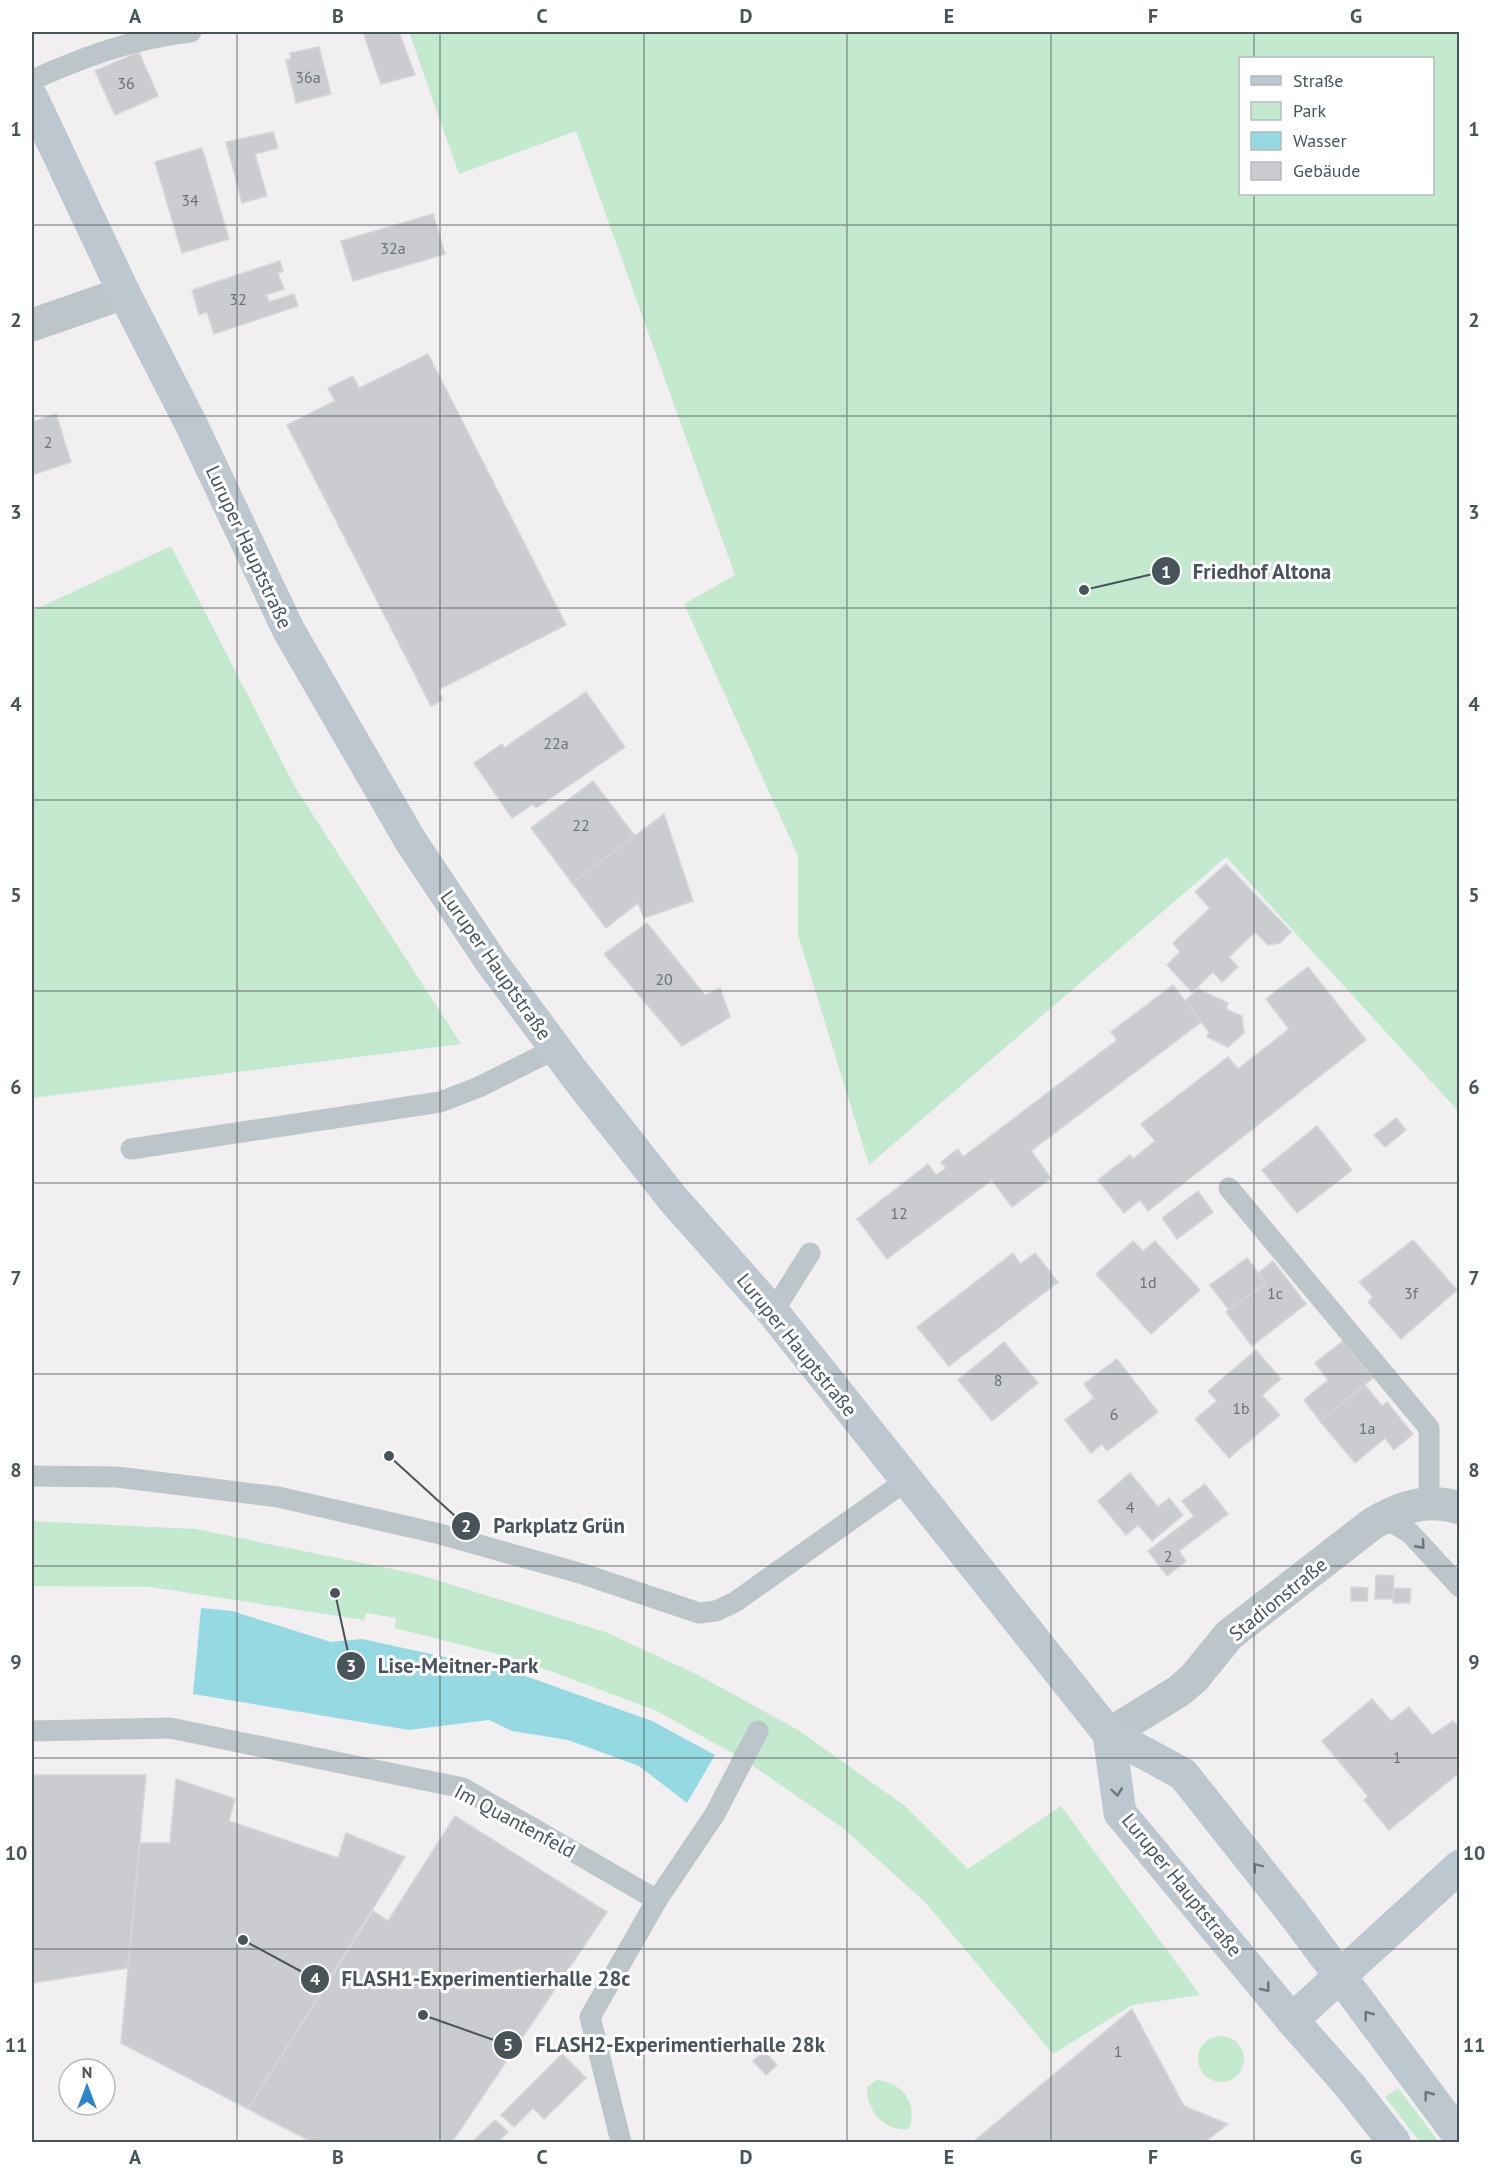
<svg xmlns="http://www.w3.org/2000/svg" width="1491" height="2174" font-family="'PT Sans',sans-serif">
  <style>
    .green { fill: #c3eace; fill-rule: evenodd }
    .water { fill: #95dae2 }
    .building { fill: #caccd0; stroke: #d4d6da; stroke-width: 1.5 }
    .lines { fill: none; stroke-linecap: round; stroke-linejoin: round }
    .lane { stroke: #bcc5ca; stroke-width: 21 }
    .street { stroke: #bcc5ca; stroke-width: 33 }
    .secondary { stroke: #bdc7cf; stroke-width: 33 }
    .oneway { stroke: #6c767c }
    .oneway2 { stroke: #6c767d }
    .grid { fill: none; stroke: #49545a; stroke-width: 1.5; stroke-opacity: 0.55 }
    .labels { text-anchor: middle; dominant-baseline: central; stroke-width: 6; stroke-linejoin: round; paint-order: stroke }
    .number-label { font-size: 16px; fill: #697278 }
    .street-label { font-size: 20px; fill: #49545a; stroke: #fff }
    .leader { fill: none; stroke: #49545a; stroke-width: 2 }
    .callout-dot { fill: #49545a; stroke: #fff; stroke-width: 2 }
    .mark-label { font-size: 18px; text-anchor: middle; font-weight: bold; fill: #fff }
    .callout-label { font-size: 21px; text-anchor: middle; font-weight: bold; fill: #49545a; stroke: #fff; stroke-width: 6; stroke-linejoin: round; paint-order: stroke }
    .neatline { fill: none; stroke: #49545a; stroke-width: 2 }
    .grid-label { font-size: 20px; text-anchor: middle; font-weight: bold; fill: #49545a }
  </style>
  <rect width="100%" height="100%" fill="#f1eff0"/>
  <g class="green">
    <path d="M409 32H1459V1112L1226 857 869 1165 798 935V856L684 604 735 575 576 131 459 174ZM1432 58V194H1240V58Z"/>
    <path d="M171 546 295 787 461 1044 32 1098V611Z"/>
    <path d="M32 1521 195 1529 417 1574 608 1633 700 1676 798 1730 905 1806 968 1869 1061 1806 1200 1995 1132 2005 1053 2054 926 1903 843 1828 743 1759 657 1711 521 1660 395 1628 396 1618 366 1613 364 1620 151 1587 32 1586Z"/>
    <circle cx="1221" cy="2059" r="23"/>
    <path d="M877 2080C903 2083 918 2103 909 2129 883 2131 867 2111 867 2087Z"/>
    <path d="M1398 2088 1439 2142H1420L1385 2097Z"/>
  </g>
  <path class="water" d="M201 1608 232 1611 331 1642 362 1639 514 1672 652 1721 715 1755 687 1803 639 1766 568 1740 512 1731 489 1720 409 1730 193 1694Z"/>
  <g class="building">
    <path d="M363 32H399L415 75 381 84Z"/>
    <path d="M319 47 331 94 296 103 286 60 291 59 290 53Z"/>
    <path d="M139 52 158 96 115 115 95 71Z"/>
    <path d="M273 132 278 148 255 154 267 196 242 203 226 142Z"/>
    <path d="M202 148 229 239 182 253 155 162Z"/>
    <path d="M433 214 445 254 353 281 341 241Z"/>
    <path d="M280 261 283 271 278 273 284 289 266 295 269 302 294 294 298 306 214 334 207 312 199 315 192 290Z"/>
    <path d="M428 354 566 625 438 690 443 700 431 706 287 425 335 401 328 388 353 376 359 388Z"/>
    <path d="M56 414 71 462 32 475V422Z"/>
    <path d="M586 692 625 747 536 808 533 804 512 818 474 763 502 744 504 748Z"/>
    <path d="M593 781 635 836 572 883 531 828Z"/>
    <path d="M664 814 693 901 644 918 638 903 606 928 572 883Z"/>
    <path d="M1226 864 1291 932 1280 943 1268 945 1255 932 1229 957 1238 967 1222 982 1213 972 1192 992 1167 965 1180 952 1173 943 1210 908 1195 892Z"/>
    <path d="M647 923 705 995 720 988 730 1017 682 1046 604 954Z"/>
    <path d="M1308 967 1366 1040 1148 1211 1140 1200 1124 1213 1098 1180 1130 1155 1133 1159 1155 1141 1141 1124 1228 1057 1238 1069 1289 1029 1266 999Z"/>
    <path d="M1173 985 1201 1022 1031 1151 1051 1178 1012 1207 992 1180 887 1259 857 1219 928 1164 936 1175 946 1168 941 1162 958 1149 963 1157 1117 1040 1111 1032Z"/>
    <path d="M1198 989 1228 1003 1226 1009 1242 1016 1244 1033 1228 1047 1207 1037 1209 1032 1185 1001Z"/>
    <path d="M1396 1118 1406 1130 1385 1147 1374 1135Z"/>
    <path d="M1317 1126 1352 1170 1297 1213 1262 1170Z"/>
    <path d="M1198 1191 1213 1212 1177 1239 1162 1218Z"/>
    <path d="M1413 1240 1457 1290 1401 1339 1368 1302 1373 1297 1359 1282Z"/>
    <path d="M1133 1241 1143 1251 1155 1241 1200 1290 1151 1334 1096 1274Z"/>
    <path d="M1013 1253 1020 1264 1035 1253 1058 1282 949 1366 917 1327Z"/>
    <path d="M1247 1258 1266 1283 1229 1310 1210 1285Z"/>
    <path d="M1273 1261 1306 1304 1252 1346 1226 1312 1266 1283 1258 1273Z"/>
    <path d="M1343 1341 1373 1378 1320 1421 1304 1400 1328 1380 1315 1363Z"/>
    <path d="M1004 1342 1038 1383 992 1421 958 1380Z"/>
    <path d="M1256 1350 1281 1379 1262 1395 1280 1415 1229 1458 1195 1419 1217 1401 1208 1391Z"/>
    <path d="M1117 1359 1158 1412 1107 1451 1102 1444 1091 1453 1065 1420 1094 1398 1084 1384Z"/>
    <path d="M1365 1385 1382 1406 1387 1402 1413 1434 1394 1450 1385 1438 1355 1463 1320 1421Z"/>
    <path d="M1130 1473 1158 1507 1169 1498 1183 1515 1152 1541 1138 1525 1126 1535 1098 1501Z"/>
    <path d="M1205 1484 1228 1514 1179 1551 1186 1561 1167 1576 1148 1551 1194 1516 1182 1501Z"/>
    <path d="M1376 1575 1394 1576 1393 1599H1375Z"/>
    <path d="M1351 1587 1368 1588 1367 1601H1351Z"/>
    <path d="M1394 1588 1411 1589 1410 1603H1393Z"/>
    <path d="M1372 1699 1391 1721 1409 1707 1432 1735 1453 1721 1460 1729V1772L1389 1830 1364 1800 1368 1796 1322 1741Z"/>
    <path d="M32 1775H146L128 1968 32 1983Z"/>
    <path d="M176 1779 235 1799 229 1821 338 1858 346 1833 405 1857 248 2109 121 2043 140 1843H170Z"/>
    <path d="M455 1816 607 1912 452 2142H312L248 2109 373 1911 388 1921Z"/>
    <path d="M1132 2009 1184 2106 1228 2124 1205 2142H973Z"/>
    <path d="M764 2051 777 2065 766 2075 753 2061Z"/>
    <path d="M562 2054 586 2078 544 2119 533 2108 514 2127 501 2115Z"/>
    <path d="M495 2120 508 2132 498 2142H472Z"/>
  </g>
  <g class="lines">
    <g class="lane">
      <path d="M32 80C84 57 134 38 191 32"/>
      <path d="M131 1149 440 1102 479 1087 555 1049"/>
      <path d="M1229 1188 1429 1428V1502"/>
      <path d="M773 1312 810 1253"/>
      <path d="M32 1476 117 1477 278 1497 436 1533 583 1574 699 1613 716 1611 735 1602 907 1480"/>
      <path d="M1376 1524 1393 1523 1410 1533 1460 1587"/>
      <path d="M32 1731 170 1728 463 1788 657 1900 590 2017 621 2142"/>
      <path d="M657 1900 715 1814 758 1731"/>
    </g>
    <g class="street">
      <path d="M32 325 124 293"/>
      <path d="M1109 1734 1179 1691 1194 1678 1229 1635 1372 1524C1400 1507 1427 1498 1460 1508"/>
    </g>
    <g class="secondary">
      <path d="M32 98 124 293 191 424 289 631 410 840 492 963 576 1076 673 1199 773 1312 1109 1734 1183 1774 1293 1913 1460 2137"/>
      <path d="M1109 1734 1120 1813 1292 2020 1351 2087 1394 2142"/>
      <path d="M1292 2020 1460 1866"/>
    </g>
  </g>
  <defs><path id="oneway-chevron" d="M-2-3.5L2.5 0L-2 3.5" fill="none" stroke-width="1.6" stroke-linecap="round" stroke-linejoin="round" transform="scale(1.5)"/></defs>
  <use class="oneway" href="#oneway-chevron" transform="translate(1421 1545) rotate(48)"/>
  <g class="oneway2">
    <use href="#oneway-chevron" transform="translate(1117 1792) rotate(82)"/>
    <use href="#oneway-chevron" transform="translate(1257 1867) rotate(-128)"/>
    <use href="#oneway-chevron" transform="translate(1266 1988) rotate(51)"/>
    <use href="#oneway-chevron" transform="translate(1368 2015) rotate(-127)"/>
    <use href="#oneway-chevron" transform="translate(1428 2095) rotate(-127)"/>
  </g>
  <path class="grid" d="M237 32V2142M440 32V2142M644 32V2142M847 32V2142M1051 32V2142M1254 32V58M1254 194V2142M32 225H1460M32 416H1460M32 608H1460M32 800H1460M32 991H1460M32 1183H1460M32 1374H1460M32 1566H1460M32 1758H1460M32 1949H1460"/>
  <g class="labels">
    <g class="number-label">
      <text x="308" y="77">36a</text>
      <text x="126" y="83">36</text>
      <text x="190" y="200">34</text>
      <text x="393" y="248">32a</text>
      <text x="238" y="299">32</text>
      <text x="48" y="442">2</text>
      <text x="556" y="743">22a</text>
      <text x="581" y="825">22</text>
      <text x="664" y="979">20</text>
      <text x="899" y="1213">12</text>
      <text x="1148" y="1282">1d</text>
      <text x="1275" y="1293">1c</text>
      <text x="1411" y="1293">3f</text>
      <text x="998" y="1380">8</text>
      <text x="1241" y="1408">1b</text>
      <text x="1114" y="1414">6</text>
      <text x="1367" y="1428">1a</text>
      <text x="1130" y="1507">4</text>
      <text x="1168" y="1556">2</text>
      <text x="1397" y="1757">1</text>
      <text x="1118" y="2051">1</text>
    </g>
    <g class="street-label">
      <text transform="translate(249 547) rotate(65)">Luruper Hauptstraße</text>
      <text transform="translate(496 965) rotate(55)">Luruper Hauptstraße</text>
      <text transform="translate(797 1345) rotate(51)">Luruper Hauptstraße</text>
      <text transform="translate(1278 1599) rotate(-39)">Stadionstraße</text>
      <text transform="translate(515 1821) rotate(28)">Im Quantenfeld</text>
      <text transform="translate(1182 1885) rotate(51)">Luruper Hauptstraße</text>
    </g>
  </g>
  <path class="leader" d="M1084 590L1166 571M389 1456L466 1526M335 1593L351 1666M243 1940L315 1979M423 2015L508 2045"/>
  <g class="callout-dot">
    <circle cx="1084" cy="590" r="6"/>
    <circle cx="389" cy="1456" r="6"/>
    <circle cx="335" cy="1593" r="6"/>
    <circle cx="243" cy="1940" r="6"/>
    <circle cx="423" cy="2015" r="6"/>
    <circle cx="1166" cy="571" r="15"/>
    <circle cx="466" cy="1526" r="15"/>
    <circle cx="351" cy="1666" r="15"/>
    <circle cx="315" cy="1979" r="15"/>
    <circle cx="508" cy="2045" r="15"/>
  </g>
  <g class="mark-label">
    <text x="1166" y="578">1</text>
    <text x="466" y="1532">2</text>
    <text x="351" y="1672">3</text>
    <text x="315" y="1985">4</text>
    <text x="508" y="2051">5</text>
  </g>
  <g class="callout-label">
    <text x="1262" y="579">Friedhof Altona</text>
    <text x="559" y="1533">Parkplatz Grün</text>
    <text x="458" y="1673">Lise-Meitner-Park</text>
    <text x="486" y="1986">FLASH1-Experimentierhalle 28c</text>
    <text x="680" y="2052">FLASH2-Experimentierhalle 28k</text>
  </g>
  <rect width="1491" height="2174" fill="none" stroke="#ffffff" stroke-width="66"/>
  <rect x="1239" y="57" width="195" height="138" fill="#ffffff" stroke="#b6bbbd" stroke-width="1.5"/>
  <rect x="1251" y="76" width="30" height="9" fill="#bdc7cf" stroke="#b6bbbd" stroke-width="1.5"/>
  <text x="1293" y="87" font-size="18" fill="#49545a">Straße</text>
  <rect x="1251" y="102" width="30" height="18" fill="#c3eace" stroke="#b6bbbd" stroke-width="1.5"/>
  <text x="1293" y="117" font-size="18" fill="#49545a">Park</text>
  <rect x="1251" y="132" width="30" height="18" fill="#95dae2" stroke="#b6bbbd" stroke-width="1.5"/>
  <text x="1293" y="147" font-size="18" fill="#49545a">Wasser</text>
  <rect x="1251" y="162" width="30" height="18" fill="#caccd0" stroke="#b6bbbd" stroke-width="1.5"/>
  <text x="1293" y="177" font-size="18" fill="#49545a">Gebäude</text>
  <g transform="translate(87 2087)"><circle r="28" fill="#ffffff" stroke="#b6bbbd" stroke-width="1.5"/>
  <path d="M0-4.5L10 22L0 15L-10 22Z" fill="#2e84cd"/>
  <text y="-9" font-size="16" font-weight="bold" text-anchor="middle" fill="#49545a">N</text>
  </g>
  <rect x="33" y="33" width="1425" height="2108" class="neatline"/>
  <g class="grid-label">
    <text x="135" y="23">A</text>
    <text x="338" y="23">B</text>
    <text x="542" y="23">C</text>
    <text x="746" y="23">D</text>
    <text x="949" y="23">E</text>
    <text x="1153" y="23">F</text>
    <text x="1356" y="23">G</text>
    <text x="16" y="136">1</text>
    <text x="1474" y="136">1</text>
    <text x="16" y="327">2</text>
    <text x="1474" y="327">2</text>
    <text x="16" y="519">3</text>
    <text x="1474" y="519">3</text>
    <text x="16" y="711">4</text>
    <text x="1474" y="711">4</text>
    <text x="16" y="902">5</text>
    <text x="1474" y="902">5</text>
    <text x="16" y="1094">6</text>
    <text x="1474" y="1094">6</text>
    <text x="16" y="1285">7</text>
    <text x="1474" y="1285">7</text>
    <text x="16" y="1477">8</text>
    <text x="1474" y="1477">8</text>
    <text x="16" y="1669">9</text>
    <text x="1474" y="1669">9</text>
    <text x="16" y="1860">10</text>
    <text x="1474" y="1860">10</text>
    <text x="16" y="2052">11</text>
    <text x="1474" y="2052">11</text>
    <text x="135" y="2164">A</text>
    <text x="338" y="2164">B</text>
    <text x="542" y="2164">C</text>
    <text x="746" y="2164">D</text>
    <text x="949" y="2164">E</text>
    <text x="1153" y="2164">F</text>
    <text x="1356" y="2164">G</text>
  </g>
</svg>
